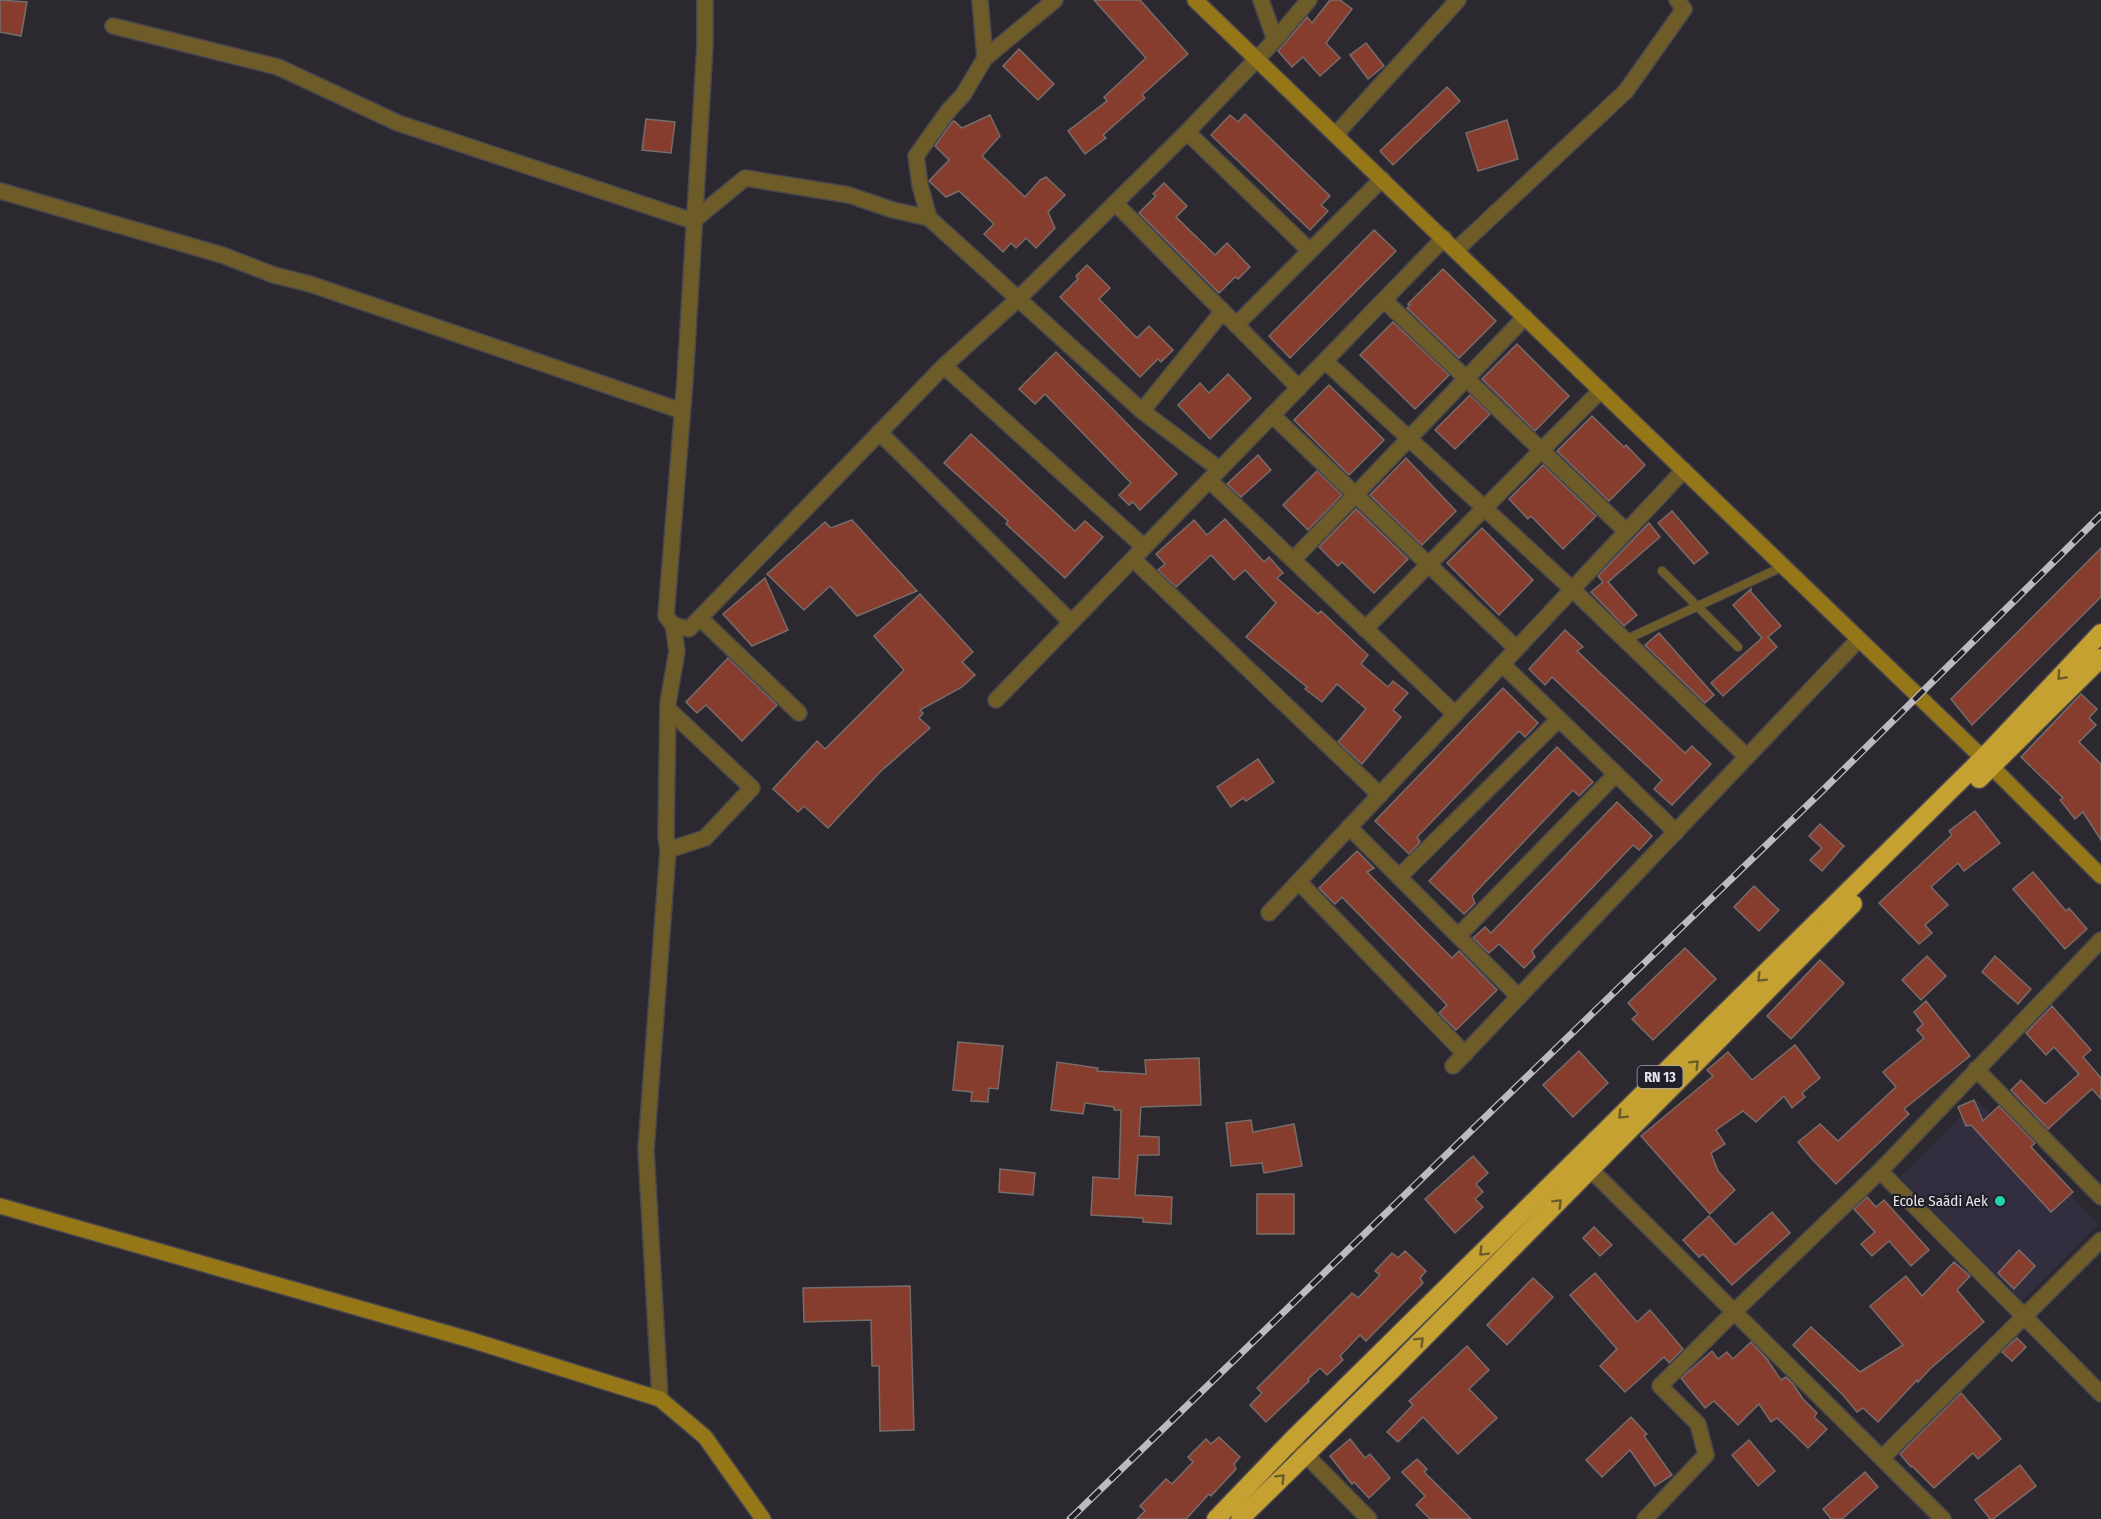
<svg xmlns="http://www.w3.org/2000/svg" width="2101" height="1519" font-family="'Fira Sans Condensed',sans-serif">
  <style>
    .commercial { fill: #332e3f }
    .building { fill: #863d2e; stroke: #786c6a; stroke-width: 1.5 }
    .lines { fill: none; stroke-linecap: round; stroke-linejoin: round }
    .lane-casing { stroke: #49464e; stroke-width: 10 }
    .street-casing { stroke: #49464e; stroke-width: 18 }
    .secondary-casing { stroke: #49464e; stroke-width: 18 }
    .highway-casing { stroke: #49464e; stroke-width: 21 }
    .lane { stroke: #6e5c28; stroke-width: 8 }
    .street { stroke: #6e5c28; stroke-width: 15 }
    .secondary { stroke: #957718; stroke-width: 15 }
    .highway { stroke: #c5a131; stroke-width: 18 }
    .rail-casing { stroke: #bdbbc1; stroke-width: 7 }
    .rail { stroke: #211f27; stroke-width: 4.5; stroke-dasharray: 14; stroke-linecap: butt }
    .oneway { stroke: #6b5a2c }
    .poi-dot { fill: #23d5af; stroke: #211f27; stroke-width: 2 }
    .labels { text-anchor: middle; dominant-baseline: central; stroke-width: 4.5; stroke-linejoin: round; paint-order: stroke }
    .shield { fill: #211f27; stroke: #aaa8af; stroke-width: 1.5 }
    .shield-label { font-size: 14px; font-weight: bold; fill: #e5e3e9 }
    .poi-label { font-size: 15px; fill: #e5e3e9; stroke: #211f27; text-anchor: end }
  </style>
  <rect width="100%" height="100%" fill="#2b2830"/>
  <path class="commercial" d="M1977 1101 2099 1224 2022 1301 1900 1177Z"/>
  <g class="building">
    <path d="M0 0 27 2 21 36 0 32Z"/>
    <path d="M1094 0H1140L1188 54 1142 95 1145 98 1103 135 1106 138 1085 154 1068 131 1107 101 1104 97 1146 58Z"/>
    <path d="M1330 0H1340L1352 9 1326 43 1340 58 1320 76 1303 57 1292 67 1278 51 1307 17 1312 23Z"/>
    <path d="M1366 43 1384 66 1368 79 1350 55Z"/>
    <path d="M1019 49 1054 84 1038 100 1003 66Z"/>
    <path d="M1447 87 1460 101 1393 165 1380 151Z"/>
    <path d="M1245 114 1330 196 1321 205 1328 211 1310 230 1211 135 1230 115 1238 122Z"/>
    <path d="M990 115 1000 136 982 156 1025 197 1040 180 1046 177 1065 195 1048 212 1055 228 1036 248 1026 238 1016 248 1011 243 1003 252 984 234 994 224 959 191 946 197 929 181 949 160 935 146 952 122 954 121 962 128Z"/>
    <path d="M646 119 675 122 671 153 642 150Z"/>
    <path d="M1507 120 1518 159 1478 171 1466 133Z"/>
    <path d="M1164 183 1187 206 1176 217 1215 255 1227 243 1250 267 1238 279 1235 277 1219 293 1139 213 1156 196 1153 194Z"/>
    <path d="M1374 230 1396 251 1290 358 1269 336Z"/>
    <path d="M1087 265 1110 288 1099 299 1137 338 1149 326 1173 350 1161 362 1158 359 1140 377 1060 297 1078 279 1076 276Z"/>
    <path d="M1443 269 1496 321 1459 358 1407 308 1410 305 1408 304Z"/>
    <path d="M1393 322 1449 375 1415 409 1360 355Z"/>
    <path d="M1517 344 1569 396 1535 431 1482 379Z"/>
    <path d="M1056 352 1177 474 1140 510 1133 502 1129 505 1119 495 1131 483 1045 394 1035 404 1019 389Z"/>
    <path d="M1228 374 1251 398 1210 439 1178 405 1200 383 1209 393Z"/>
    <path d="M1329 385 1384 440 1349 475 1294 420Z"/>
    <path d="M1470 395 1490 414 1455 449 1435 430Z"/>
    <path d="M1592 416 1624 447 1626 445 1645 465 1609 501 1557 451Z"/>
    <path d="M971 434 1075 531 1085 521 1103 537 1065 578 1006 524 1008 521 944 463Z"/>
    <path d="M1258 455 1271 470 1241 497 1227 484Z"/>
    <path d="M1406 458 1456 511 1422 545 1370 495Z"/>
    <path d="M1543 465 1596 516 1563 549 1531 516 1528 519 1509 499Z"/>
    <path d="M1317 471 1342 495 1308 530 1283 505Z"/>
    <path d="M1356 509 1408 559 1374 593 1342 562 1338 566 1319 547Z"/>
    <path d="M1672 511 1708 553 1694 564 1658 523Z"/>
    <path d="M1225 519 1264 562 1269 557 1283 573 1277 578 1318 614 1321 611 1368 655 1361 664 1388 687 1393 681 1408 693 1393 710 1401 717 1362 764 1338 742 1366 709 1337 684 1322 702 1305 689 1307 687 1246 637 1276 603 1245 570 1234 580 1211 555 1176 587 1158 570 1165 564 1156 554 1194 520 1207 535Z"/>
    <path d="M852 520 917 591 857 616 830 586 804 610 767 574 825 522 831 528Z"/>
    <path d="M1649 523 1660 537 1608 582 1637 615 1624 626 1591 592 1603 582 1598 576Z"/>
    <path d="M1482 528 1533 580 1499 615 1447 563Z"/>
    <path d="M2101 548V597L1972 725 1951 699Z"/>
    <path d="M765 578 788 630 752 646 723 614Z"/>
    <path d="M1751 589V592L1781 626 1768 637 1777 647 1723 696 1711 683 1762 638 1733 605Z"/>
    <path d="M920 594 973 652 962 662 975 675 962 687 920 710 923 713 919 718 930 728 880 772 828 828 804 806 798 812 773 789 817 741 825 749 904 670 874 636Z"/>
    <path d="M1565 630 1583 647 1577 651 1685 753 1692 746 1711 764 1672 805 1654 789 1662 780 1552 677 1545 685 1529 669Z"/>
    <path d="M1659 633 1714 695 1705 703 1645 645Z"/>
    <path d="M728 658 777 705 742 741 706 705 697 713 686 702Z"/>
    <path d="M1503 688 1538 723 1525 737 1519 731 1417 837 1420 842 1409 854 1375 821Z"/>
    <path d="M2081 694 2097 709 2089 718 2096 725 2079 742 2101 764V840L2083 812 2075 819 2060 800 2063 798 2021 757Z"/>
    <path d="M1557 747 1593 782 1579 796 1573 790 1472 896 1475 903 1464 914 1429 881Z"/>
    <path d="M1258 759 1274 782 1246 801 1243 798 1231 807 1217 787Z"/>
    <path d="M1617 802 1652 836 1639 850 1633 845 1532 951 1535 957 1524 968 1499 944 1489 953 1473 938 1485 927 1491 933Z"/>
    <path d="M1975 811 2000 843 1964 871 1958 863 1931 887 1948 905 1925 925 1932 933 1919 944 1879 903 1952 835 1949 831Z"/>
    <path d="M1820 824 1844 846 1822 871 1810 860 1822 848 1809 836Z"/>
    <path d="M1357 851 1374 868 1367 872 1452 958 1459 951 1497 990 1456 1030 1439 1013 1447 1005 1342 897 1335 904 1319 888Z"/>
    <path d="M2033 872 2066 911 2069 908 2087 929 2065 949 2013 889Z"/>
    <path d="M1754 886 1779 910 1759 931 1734 907Z"/>
    <path d="M1685 948 1716 979 1653 1040 1632 1019 1638 1014 1628 1003Z"/>
    <path d="M1927 956 1946 976 1921 1000 1902 980Z"/>
    <path d="M1995 956 2031 989 2018 1004 1982 972Z"/>
    <path d="M1820 960 1844 983 1791 1039 1767 1016Z"/>
    <path d="M1926 1001 1970 1056 1904 1109 1909 1114 1836 1184 1811 1158 1798 1142 1820 1124 1838 1141 1896 1087 1883 1072 1924 1038 1917 1030 1923 1024 1914 1012Z"/>
    <path d="M2052 1006 2091 1050 2083 1057 2101 1078V1099L2092 1089 2048 1129 2011 1090 2021 1080 2045 1104 2079 1074 2054 1047 2046 1055 2026 1033Z"/>
    <path d="M958 1042 1003 1046 998 1089 989 1088 988 1102 971 1101 972 1092 953 1090Z"/>
    <path d="M1795 1045 1820 1078 1802 1093 1805 1097 1792 1108 1784 1096 1756 1122 1743 1111 1716 1130 1725 1144 1711 1153 1718 1171 1735 1190 1710 1214 1641 1136 1713 1076 1707 1070 1728 1052 1752 1080Z"/>
    <path d="M1579 1051 1608 1083 1573 1117 1543 1085Z"/>
    <path d="M1199 1058 1201 1105 1141 1107 1139 1136 1159 1137V1155H1138L1135 1195 1172 1197 1171 1224 1143 1222V1218L1091 1215 1093 1177 1119 1179 1121 1110H1114V1107L1085 1103 1083 1114 1051 1110 1057 1062 1098 1068 1097 1071 1146 1074 1145 1060Z"/>
    <path d="M1974 1100 1983 1121 1999 1106 2035 1143 2031 1147 2073 1192 2051 1212 1971 1125 1966 1126 1958 1107Z"/>
    <path d="M1251 1120 1253 1132 1294 1124 1302 1166 1264 1173 1262 1163 1231 1166 1226 1123Z"/>
    <path d="M1473 1156 1488 1173 1476 1184 1483 1192 1475 1199 1483 1207 1455 1233 1425 1199Z"/>
    <path d="M1000 1169 1035 1173 1033 1195 999 1192Z"/>
    <rect x="1257" y="1194" width="37" height="40"/>
    <path d="M1867 1197 1876 1207 1884 1200 1929 1250 1911 1266 1889 1241 1872 1256 1861 1244 1875 1232 1854 1209Z"/>
    <path d="M1772 1212 1790 1233 1732 1285 1703 1254 1699 1257 1683 1240 1709 1216 1735 1245Z"/>
    <path d="M1594 1227 1612 1245 1600 1256 1583 1238Z"/>
    <path d="M2019 1250 2035 1266 2014 1289 1998 1273Z"/>
    <path d="M1405 1251 1426 1271 1420 1278 1423 1283 1366 1341 1360 1335 1340 1356 1343 1360 1327 1375 1320 1368 1308 1379 1309 1381 1266 1422 1250 1405 1262 1393 1257 1388 1352 1293 1358 1298 1380 1275 1375 1271 1392 1253 1398 1258Z"/>
    <path d="M1954 1262 1970 1276 1957 1290 1984 1322 1930 1369 1918 1382 1917 1380 1878 1422 1863 1408 1857 1412 1843 1395 1793 1345 1811 1327 1860 1372 1903 1345 1870 1306 1906 1276 1922 1296Z"/>
    <path d="M1595 1273 1637 1322 1650 1310 1683 1349 1669 1363 1664 1357 1625 1392 1600 1366 1617 1349 1570 1295Z"/>
    <path d="M1533 1278 1553 1297 1507 1345 1487 1325Z"/>
    <path d="M910 1286 914 1430 880 1431 879 1366H872L871 1320 804 1322 803 1288Z"/>
    <path d="M2017 1338 2026 1347 2012 1361 2002 1352Z"/>
    <path d="M1751 1342 1767 1359 1781 1380 1786 1377 1793 1384 1803 1399 1817 1413 1814 1417 1827 1429 1808 1448 1777 1418 1771 1422 1759 1404 1738 1425 1714 1401 1705 1408 1681 1378 1712 1351 1718 1359 1727 1352 1733 1359Z"/>
    <path d="M1467 1346 1489 1370 1469 1389 1497 1418 1458 1454 1423 1417 1398 1442 1387 1432 1413 1405 1409 1401Z"/>
    <path d="M1961 1393 2001 1439 1978 1459 1973 1453 1934 1488 1912 1466 1911 1467 1900 1454Z"/>
    <path d="M1631 1417 1647 1434 1644 1436 1672 1475 1655 1486 1630 1450 1602 1477 1586 1460Z"/>
    <path d="M1219 1437 1240 1457 1234 1464 1236 1469 1211 1496 1209 1494 1186 1519H1137L1145 1511 1140 1506 1166 1479 1172 1484 1193 1462 1188 1457 1206 1439 1211 1444Z"/>
    <path d="M1350 1439 1365 1458 1370 1454 1390 1478 1369 1498 1354 1482 1352 1484 1330 1456Z"/>
    <path d="M1749 1440 1775 1471 1758 1486 1732 1455Z"/>
    <path d="M1417 1459 1427 1469 1424 1472 1471 1519H1430L1416 1505 1425 1496 1402 1472Z"/>
    <path d="M2020 1465 2036 1486 1993 1519H1990L1975 1500Z"/>
    <path d="M1865 1472 1878 1487 1842 1519H1831L1823 1509Z"/>
  </g>
  <g class="lines">
    <g class="lane-casing">
      <g id="lane">
        <path d="M1662 571 1738 647"/>
        <path d="M1625 640 1784 566"/>
      </g>
    </g>
    <g class="street-casing">
      <g id="street">
        <path d="M705 0V45L685 380 666 616 673 625 689 629 944 366 1018 299 1187 132 1275 40 1309 0"/>
        <path d="M980 0 985 58"/>
        <path d="M1261 0 1275 40"/>
        <path d="M113 26 278 67 398 123 693 221 745 178 849 195 893 210 929 218 920 185 916 156 949 110 963 95 985 58 1055 0"/>
        <path d="M1187 132 1310 251"/>
        <path d="M1336 134 1458 0"/>
        <path d="M0 191 222 255 274 275 310 284 682 411"/>
        <path d="M1116 204 1299 388"/>
        <path d="M929 218 1142 411 1219 469"/>
        <path d="M1456 250 1626 91 1684 9 1677 0"/>
        <path d="M1384 300 1626 531"/>
        <path d="M1236 325 1382 179"/>
        <path d="M1325 361 1572 589 1747 757"/>
        <path d="M944 366 1144 547"/>
        <path d="M1142 411 1223 311"/>
        <path d="M1272 415 1516 648"/>
        <path d="M879 432 1071 622"/>
        <path d="M1209 480 1455 714"/>
        <path d="M1133 559 1380 795"/>
        <path d="M1293 560 1525 317"/>
        <path d="M700 618 799 713"/>
        <path d="M1365 629 1601 390"/>
        <path d="M1502 664 1676 832"/>
        <path d="M996 700 1444 238"/>
        <path d="M668 709 752 788 705 838 668 850"/>
        <path d="M1349 827 1519 997"/>
        <path d="M1399 877 1559 719"/>
        <path d="M1299 882 1465 1054"/>
        <path d="M1269 913 1684 470"/>
        <path d="M1458 936 1616 774"/>
        <path d="M1453 1066 1859 639"/>
        <path d="M1976 1069 2101 1197"/>
        <path d="M1583 1162 1943 1519"/>
        <path d="M1880 1171 2101 1394"/>
        <path d="M660 1399 646 1150 668 850 666 836 668 703 677 651 673 625"/>
        <path d="M1297 1446 1369 1519"/>
        <path d="M1882 1458 2101 1240"/>
        <path d="M1645 1519 1706 1455 1698 1424 1660 1386 1735 1311 1880 1171 2101 940"/>
      </g>
    </g>
    <g class="secondary-casing">
      <g id="secondary">
        <path d="M1195 0 1992 767 2101 876"/>
        <path d="M0 1206 471 1340 660 1399 705 1437 763 1519"/>
      </g>
    </g>
    <g class="highway-casing">
      <g id="highway">
        <path d="M1979 779 2101 658"/>
        <path d="M1216 1519 1291 1441 1983 758 2101 633"/>
        <path d="M1240 1519 1391 1371 1853 904"/>
      </g>
    </g>
    <use href="#lane" class="lane"/>
    <use href="#street" class="street"/>
    <use href="#secondary" class="secondary"/>
    <use href="#highway" class="highway"/>
    <g class="rail-casing">
      <path id="rail" d="M1070 1519 1818 795 2101 515"/>
    </g>
    <use href="#rail" class="rail"/>
  </g>
  <defs><path id="oneway-chevron" d="M-2-3.5L2.5 0L-2 3.5" fill="none" stroke-width="1.6" stroke-linecap="round" stroke-linejoin="round" transform="scale(1.5)"/></defs>
  <g class="oneway">
    <use href="#oneway-chevron" transform="translate(2061 676) rotate(133)"/>
    <use href="#oneway-chevron" transform="translate(1761 978) rotate(135)"/>
    <use href="#oneway-chevron" transform="translate(1695 1064) rotate(-45)"/>
    <use href="#oneway-chevron" transform="translate(1622 1115) rotate(135)"/>
    <use href="#oneway-chevron" transform="translate(1558 1203) rotate(-45)"/>
    <use href="#oneway-chevron" transform="translate(1483 1252) rotate(135)"/>
    <use href="#oneway-chevron" transform="translate(1420 1341) rotate(-45)"/>
    <use href="#oneway-chevron" transform="translate(1281 1478) rotate(-45)"/>
  </g>
  <circle class="poi-dot" cx="2000" cy="1201" r="6"/>
  <g class="labels">
    <rect class="shield" x="1637.5" y="1066" width="45" height="22" rx="4.5"/>
    <g class="shield-label">
      <text x="1660" y="1077">RN 13</text>
    </g>
    <g class="poi-label">
      <text x="1988" y="1201">Ecole Saãdi Aek</text>
    </g>
  </g>
</svg>
